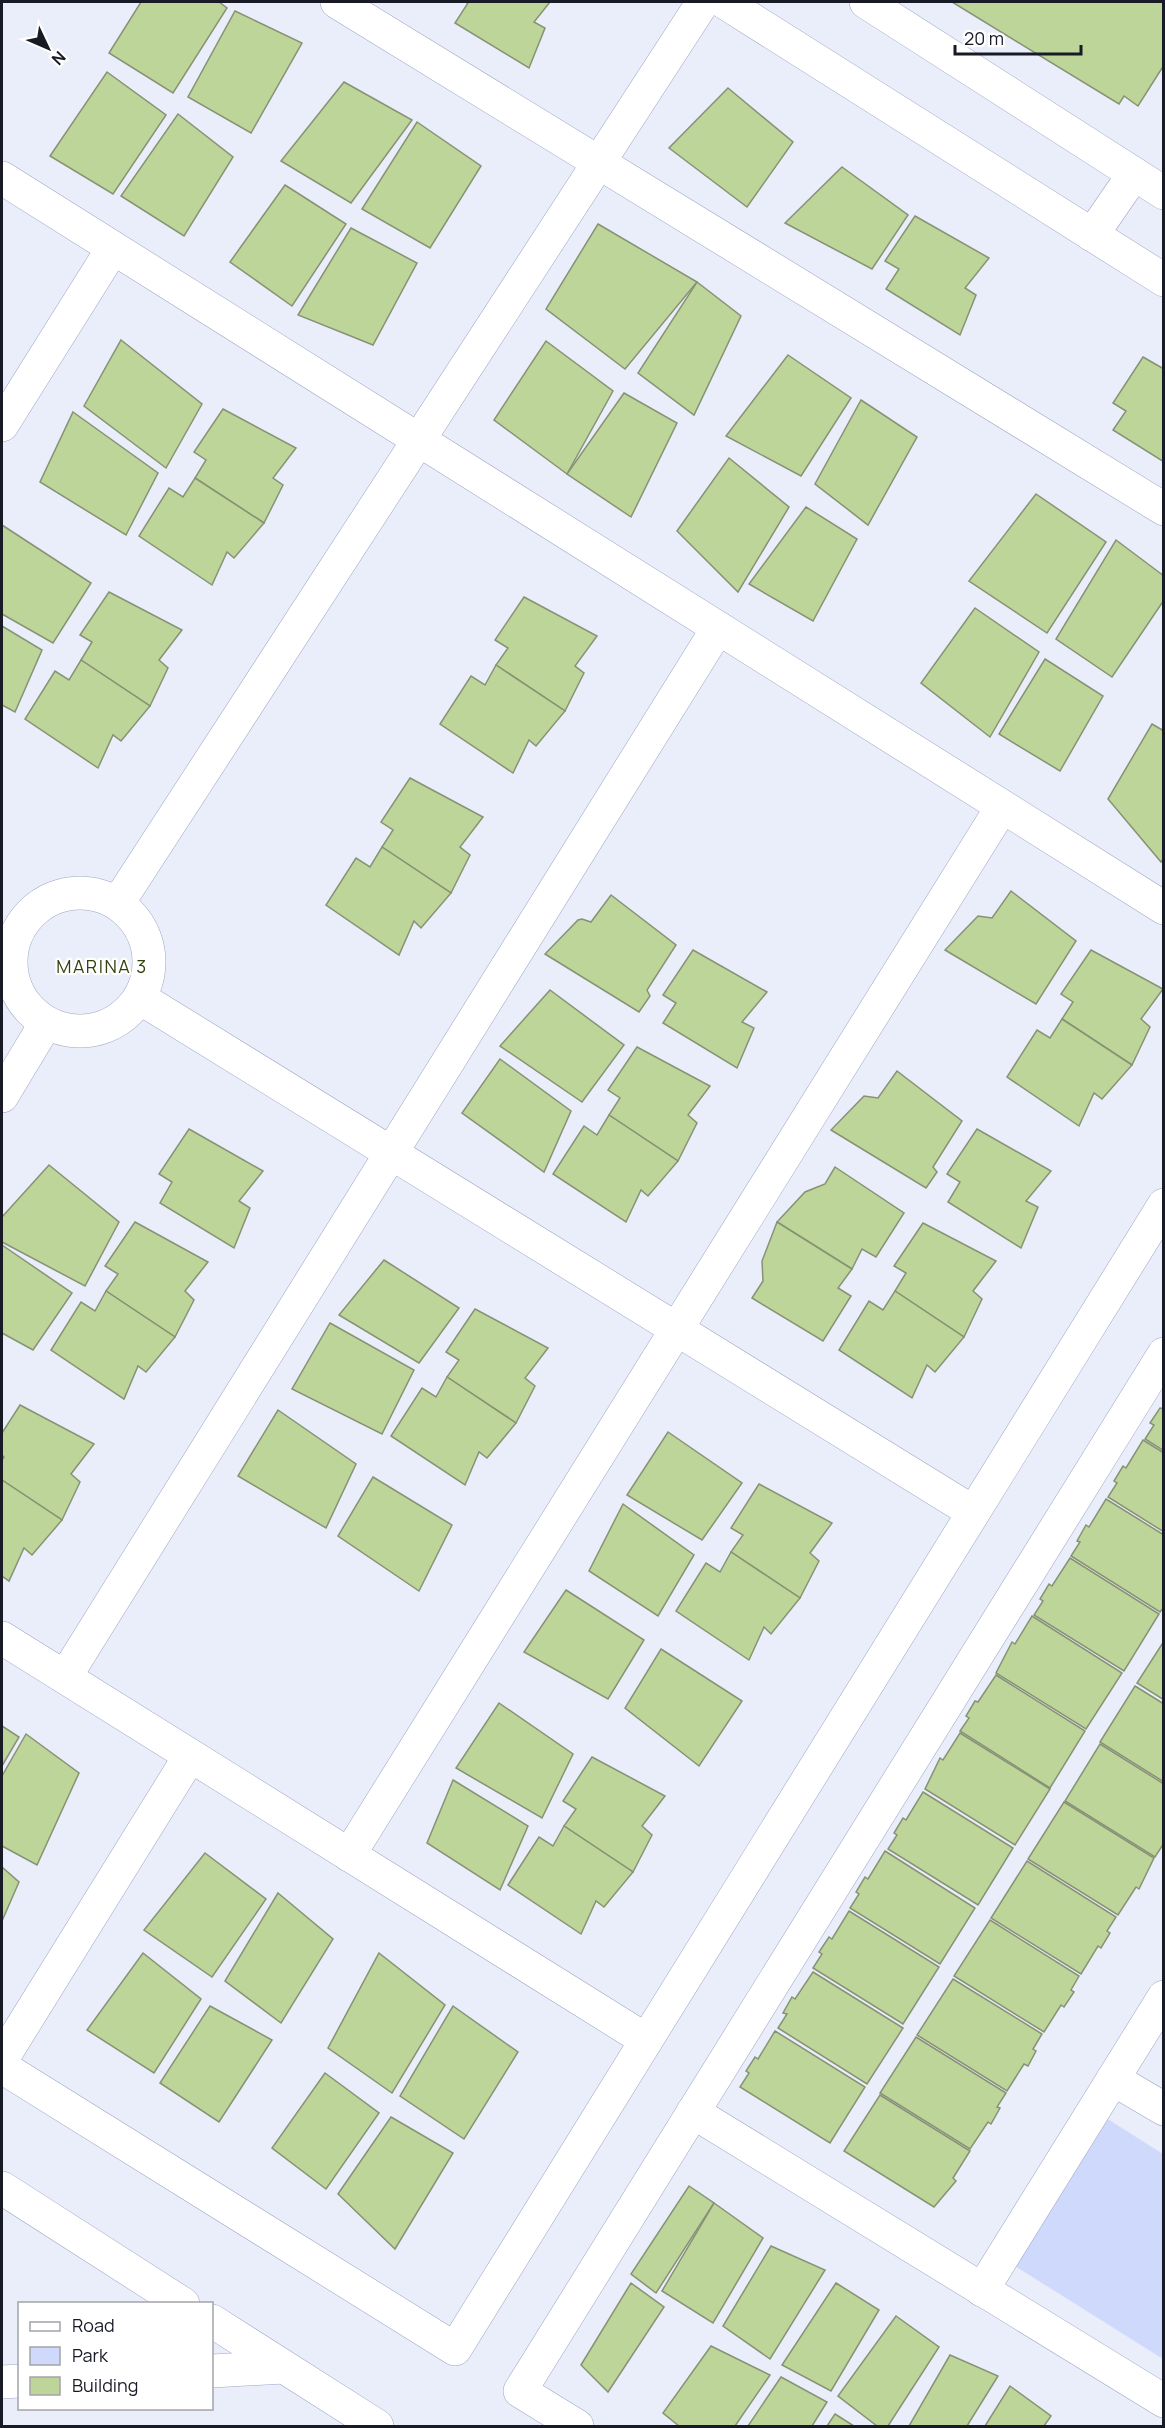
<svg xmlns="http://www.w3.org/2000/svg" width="1165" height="2428" font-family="Manrope,sans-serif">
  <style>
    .green { fill: #cfd9fc }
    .building { fill: #bdd598; stroke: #879275; stroke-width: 1.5 }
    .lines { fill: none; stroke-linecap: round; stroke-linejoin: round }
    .minor-casing { stroke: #9ea7c4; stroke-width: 34 }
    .minor { stroke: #fff; stroke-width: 33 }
    .labels { text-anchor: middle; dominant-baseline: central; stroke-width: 4.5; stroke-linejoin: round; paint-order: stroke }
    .neighbourhood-label { font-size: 18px; letter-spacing: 1.5px; fill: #32420b; stroke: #fff }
  </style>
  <rect width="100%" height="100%" fill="#eaedfa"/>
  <path class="green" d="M1106 2118 1163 2154V2359L1015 2266Z"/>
  <g class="building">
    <path d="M141 2H219L227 8 173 93 109 53Z"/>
    <path d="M465 2H550L534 22 545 28 529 68 455 23 468 3Z"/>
    <path d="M952 2H1164V65L1138 106 1124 96 1119 104Z"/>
    <path d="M235 11 302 43 251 133 188 97Z"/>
    <path d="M107 72 166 115 113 194 50 156Z"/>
    <path d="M344 82 412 120 351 203 281 161Z"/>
    <path d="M728 88 793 142 747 207 669 148Z"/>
    <path d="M178 114 233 157 184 236 121 196Z"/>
    <path d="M417 122 481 166 430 248 362 209Z"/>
    <path d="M842 167 908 215 872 269 785 223Z"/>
    <path d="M285 185 346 224 292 306 230 262Z"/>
    <path d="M915 216 989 258 965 288 976 295 960 335 886 289 899 269 885 261Z"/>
    <path d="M598 224 697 282 625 369 546 309Z"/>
    <path d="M351 228 417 263 373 345 298 315Z"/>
    <path d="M697 282 741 316 694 415 638 373Z"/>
    <path d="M121 340 202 404 166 468 84 406Z"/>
    <path d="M546 341 613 391 567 474 494 420Z"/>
    <path d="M788 355 851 398 801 476 726 436Z"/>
    <path d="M1143 357 1164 369V462L1113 430 1126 411 1113 403Z"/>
    <path d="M624 393 677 423 631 517 567 474Z"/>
    <path d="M861 400 917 437 868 525 815 484Z"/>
    <path d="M223 409 296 448 273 478 283 485 264 523 195 478 206 460 194 452Z"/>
    <path d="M73 412 158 473 126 535 40 482Z"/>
    <path d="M729 458 789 507 738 592 677 531Z"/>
    <path d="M195 478 264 523 234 558 227 552 212 585 139 536 169 488 183 497Z"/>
    <path d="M1036 494 1106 542 1047 633 969 581Z"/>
    <path d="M806 507 857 539 813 621 749 584Z"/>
    <path d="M2 525 91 583 53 643 2 614Z"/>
    <path d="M1116 540 1164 576V600L1112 677 1056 639Z"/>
    <path d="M109 592 182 630 159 660 168 668 150 706 81 660 92 642 80 635Z"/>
    <path d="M524 597 597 636 575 666 584 673 565 711 496 665 508 648 495 640Z"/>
    <path d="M975 608 1039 652 990 737 921 683Z"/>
    <path d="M2 626 42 650 15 712 2 705Z"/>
    <path d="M1045 659 1103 696 1060 771 999 734Z"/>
    <path d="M81 660 150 706 121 741 113 735 98 768 25 719 55 671 69 680Z"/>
    <path d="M496 665 565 711 536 746 529 740 513 773 440 724 471 676 485 685Z"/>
    <path d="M1152 724 1164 731V858L1161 862 1108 799Z"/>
    <path d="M410 778 483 817 460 847 470 855 451 893 382 847 393 830 381 822Z"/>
    <path d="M382 847 451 893 421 928 414 921 399 955 326 905 356 858 370 867Z"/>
    <path d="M1011 891 1076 941 1036 1004 945 950 978 916 992 918Z"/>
    <path d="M611 895 676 945 647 990 650 996 639 1012 545 954 578 920 582 919 591 922Z"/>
    <path d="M693 950 767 992 742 1022 754 1028 737 1068 663 1023 676 1003 663 995Z"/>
    <path d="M1091 950 1163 989 1141 1019 1150 1027 1132 1065 1062 1019 1073 1002 1061 994Z"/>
    <path d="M550 990 624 1045 582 1102 500 1046Z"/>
    <path d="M1062 1019 1132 1065 1102 1099 1094 1093 1079 1126 1007 1077 1037 1030 1050 1038Z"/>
    <path d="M637 1047 710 1086 688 1115 697 1123 678 1161 609 1115 620 1098 608 1090Z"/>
    <path d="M500 1059 571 1111 544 1172 462 1113Z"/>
    <path d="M897 1071 962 1121 933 1167 937 1172 926 1188 831 1130 864 1096 878 1098Z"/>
    <path d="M609 1115 678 1161 648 1196 641 1190 626 1222 553 1174 584 1126 597 1135Z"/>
    <path d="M189 1129 263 1171 239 1201 250 1208 234 1248 160 1203 172 1182 159 1174Z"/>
    <path d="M977 1129 1051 1171 1026 1201 1038 1207 1021 1248 948 1202 960 1182 947 1174Z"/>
    <path d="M49 1165 119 1222 85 1286 2 1242V1217Z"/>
    <path d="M835 1167 904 1213 876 1257 862 1249 852 1269 777 1222 805 1192 825 1184Z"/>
    <path d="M135 1222 208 1262 185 1291 194 1300 175 1337 106 1291 118 1274 105 1266Z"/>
    <path d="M777 1222 852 1269 838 1288 851 1296 823 1341 752 1298 763 1281 762 1261Z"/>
    <path d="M923 1223 996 1261 973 1291 982 1299 964 1337 895 1291 906 1273 894 1266Z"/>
    <path d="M2 1245 72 1293 33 1350 2 1333Z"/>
    <path d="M384 1260 459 1308 419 1363 339 1315Z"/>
    <path d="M106 1291 175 1337 146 1372 138 1366 124 1399 51 1350 81 1302 95 1311Z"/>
    <path d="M895 1291 964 1337 935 1372 927 1365 912 1398 839 1350 869 1301 883 1310Z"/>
    <path d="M475 1309 548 1348 525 1378 535 1386 516 1423 447 1377 459 1360 446 1352Z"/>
    <path d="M330 1323 414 1370 382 1434 292 1389Z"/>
    <path d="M447 1377 516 1423 487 1458 479 1452 465 1485 391 1436 422 1388 436 1397Z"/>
    <path d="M20 1405 94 1444 71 1474 80 1482 62 1520 2 1480V1460L4 1457 2 1455V1433Z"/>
    <path d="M1160 1408 1164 1409V1451L1145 1439 1154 1425 1150 1423Z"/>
    <path d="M278 1410 356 1464 326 1528 238 1476Z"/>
    <path d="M668 1432 742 1483 702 1540 627 1495Z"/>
    <path d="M1143 1440 1164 1453V1532L1108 1497 1117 1483 1114 1481 1123 1466 1126 1468Z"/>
    <path d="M373 1477 452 1525 419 1591 338 1536Z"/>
    <path d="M2 1480 62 1520 32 1555 24 1548 9 1581 2 1576Z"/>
    <path d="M759 1484 832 1523 810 1553 819 1561 800 1598 731 1552 743 1535 731 1528Z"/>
    <path d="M1106 1499 1164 1535V1607L1160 1612 1071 1556 1080 1542 1077 1541 1086 1525 1089 1527Z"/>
    <path d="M623 1504 694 1555 658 1616 589 1571Z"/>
    <path d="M731 1552 800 1598 771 1634 764 1627 749 1660 676 1611 706 1563 720 1572Z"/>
    <path d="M1070 1558 1159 1614 1124 1671 1034 1615 1043 1601 1040 1599 1049 1584 1052 1586Z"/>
    <path d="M566 1590 644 1640 608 1699 524 1652Z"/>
    <path d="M1032 1616 1122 1673 1086 1729 996 1673 1012 1642 1015 1644Z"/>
    <path d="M1164 1641V1700L1137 1683Z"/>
    <path d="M661 1649 742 1701 699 1766 625 1708Z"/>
    <path d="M996 1675 1085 1731 1050 1788 960 1731 969 1718 966 1716 975 1701 978 1702Z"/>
    <path d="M1135 1686 1164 1704V1782L1100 1742Z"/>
    <path d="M499 1703 573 1754 542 1818 456 1768Z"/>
    <path d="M2 1726 19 1737 2 1766Z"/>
    <path d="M960 1733 1050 1789 1015 1845 925 1789 940 1758 943 1760Z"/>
    <path d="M26 1734 79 1773 37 1865 2 1846V1776Z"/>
    <path d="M1100 1744 1164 1784V1843L1155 1857 1065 1801Z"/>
    <path d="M592 1757 665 1796 642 1826 652 1835 633 1872 564 1826 576 1809 563 1801Z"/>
    <path d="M453 1780 528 1826 500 1890 427 1843Z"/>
    <path d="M923 1792 1013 1848 978 1905 888 1849 897 1835 894 1833 903 1818 906 1820Z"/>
    <path d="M1064 1802 1154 1858 1139 1889 1136 1887 1118 1915 1028 1859Z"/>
    <path d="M564 1826 633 1872 604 1907 596 1901 581 1934 508 1885 539 1837 553 1846Z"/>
    <path d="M885 1851 975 1908 940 1964 850 1908 859 1894 856 1892 865 1877 868 1879Z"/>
    <path d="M205 1853 266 1899 212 1977 144 1930Z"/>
    <path d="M1027 1861 1116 1917 1107 1931 1110 1933 1101 1948 1098 1946 1081 1974 991 1918Z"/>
    <path d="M2 1867 19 1882 2 1921Z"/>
    <path d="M278 1893 333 1939 281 2023 225 1981Z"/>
    <path d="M849 1911 939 1967 903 2024 813 1968 822 1954 819 1952 829 1937 832 1939Z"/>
    <path d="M990 1920 1079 1976 1071 1990 1074 1992 1064 2007 1061 2005 1044 2032 954 1976Z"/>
    <path d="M143 1953 201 1999 154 2073 87 2030Z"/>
    <path d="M379 1953 445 2005 392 2093 328 2048Z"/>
    <path d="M813 1972 903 2028 867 2084 778 2028 787 2014 783 2013 792 1997 795 1999Z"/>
    <path d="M953 1979 1042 2034 1033 2049 1036 2051 1028 2066 1024 2064 1007 2091 917 2035Z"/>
    <path d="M210 2006 272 2040 219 2122 160 2083Z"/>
    <path d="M453 2006 518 2052 464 2139 400 2096Z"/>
    <path d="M775 2031 865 2087 830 2143 740 2087 749 2073 746 2071 755 2057 758 2059Z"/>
    <path d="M916 2037 1006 2093 997 2107 1000 2108 991 2124 988 2122 970 2149 880 2093Z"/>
    <path d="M325 2073 379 2113 326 2189 272 2148Z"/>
    <path d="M880 2095 970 2151 953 2178 956 2181 934 2207 844 2151Z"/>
    <path d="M391 2117 453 2153 395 2249 338 2194Z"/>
    <path d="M689 2186 714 2203 656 2293 631 2274Z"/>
    <path d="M714 2203 763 2238 713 2323 662 2291Z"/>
    <path d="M771 2246 825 2270 770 2359 723 2326Z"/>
    <path d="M631 2283 664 2307 608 2392 581 2365Z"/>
    <path d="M836 2283 879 2310 831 2391 782 2365Z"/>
    <path d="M896 2316 939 2347 888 2426H877L838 2396Z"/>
    <path d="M711 2346 770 2375 735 2426H679L663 2413Z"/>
    <path d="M950 2355 998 2376 967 2426H909Z"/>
    <path d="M781 2377 827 2402 812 2426H748Z"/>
    <path d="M1010 2386 1051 2416 1044 2426H985Z"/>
    <path d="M835 2414 854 2426H827Z"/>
  </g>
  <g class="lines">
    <g class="minor-casing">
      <g id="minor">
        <path d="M337 2 1164 509"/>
        <path d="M724 2 1164 280"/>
        <path d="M866 2 1164 193"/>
        <path d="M2 178 1164 908"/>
        <path d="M1092 235 1134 174"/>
        <path d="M2 425 113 248"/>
        <circle cx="80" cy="962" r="69"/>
        <path d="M118 903 703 2"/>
        <path d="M140 998 973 1512"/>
        <path d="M2 1096 46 1023"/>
        <path d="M2 1638 646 2040"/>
        <path d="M65 1677 718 628"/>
        <path d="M349 1855 1002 807"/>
        <path d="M2 2059 190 1756"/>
        <path d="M2 2067 455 2349 1164 1205"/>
        <path d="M1113 2079 1164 2109"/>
        <path d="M693 2112 1164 2401"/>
        <path d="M2 2188 183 2304"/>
        <path d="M982 2290 1164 1997"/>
        <path d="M212 2321 377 2426"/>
        <path d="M212 2371 283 2367"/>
        <path d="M2 2382 20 2381"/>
        <path d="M577 2426 520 2391 1164 1354"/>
      </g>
    </g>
    <use href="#minor" class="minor"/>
  </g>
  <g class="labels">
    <g class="neighbourhood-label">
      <text x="102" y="966">MARINA 3</text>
    </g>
  </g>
  <rect width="1165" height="2428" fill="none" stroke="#181b26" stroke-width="6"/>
  <rect x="18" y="2302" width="195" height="108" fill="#ffffff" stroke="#a3a4a8" stroke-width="1.5"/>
  <rect x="30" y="2322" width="30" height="9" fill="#ffffff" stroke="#a3a4a8" stroke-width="1.5"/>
  <text x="72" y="2332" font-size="18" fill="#181b26">Road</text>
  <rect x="30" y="2347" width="30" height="18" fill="#cfd9fc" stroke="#a3a4a8" stroke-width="1.5"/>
  <text x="72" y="2362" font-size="18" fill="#181b26">Park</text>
  <rect x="30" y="2377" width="30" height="18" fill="#bdd598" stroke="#a3a4a8" stroke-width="1.5"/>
  <text x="72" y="2392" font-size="18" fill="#181b26">Building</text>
  <g transform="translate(48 48) rotate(134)" stroke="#ffffff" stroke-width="4.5" paint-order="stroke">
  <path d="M0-4.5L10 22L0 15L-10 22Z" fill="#181b26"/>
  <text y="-9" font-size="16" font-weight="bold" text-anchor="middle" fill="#181b26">N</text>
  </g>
  <path d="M955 45v9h126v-9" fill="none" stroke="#181b26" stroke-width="3"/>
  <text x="964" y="45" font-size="18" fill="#181b26" stroke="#ffffff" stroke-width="4.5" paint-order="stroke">20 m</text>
</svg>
